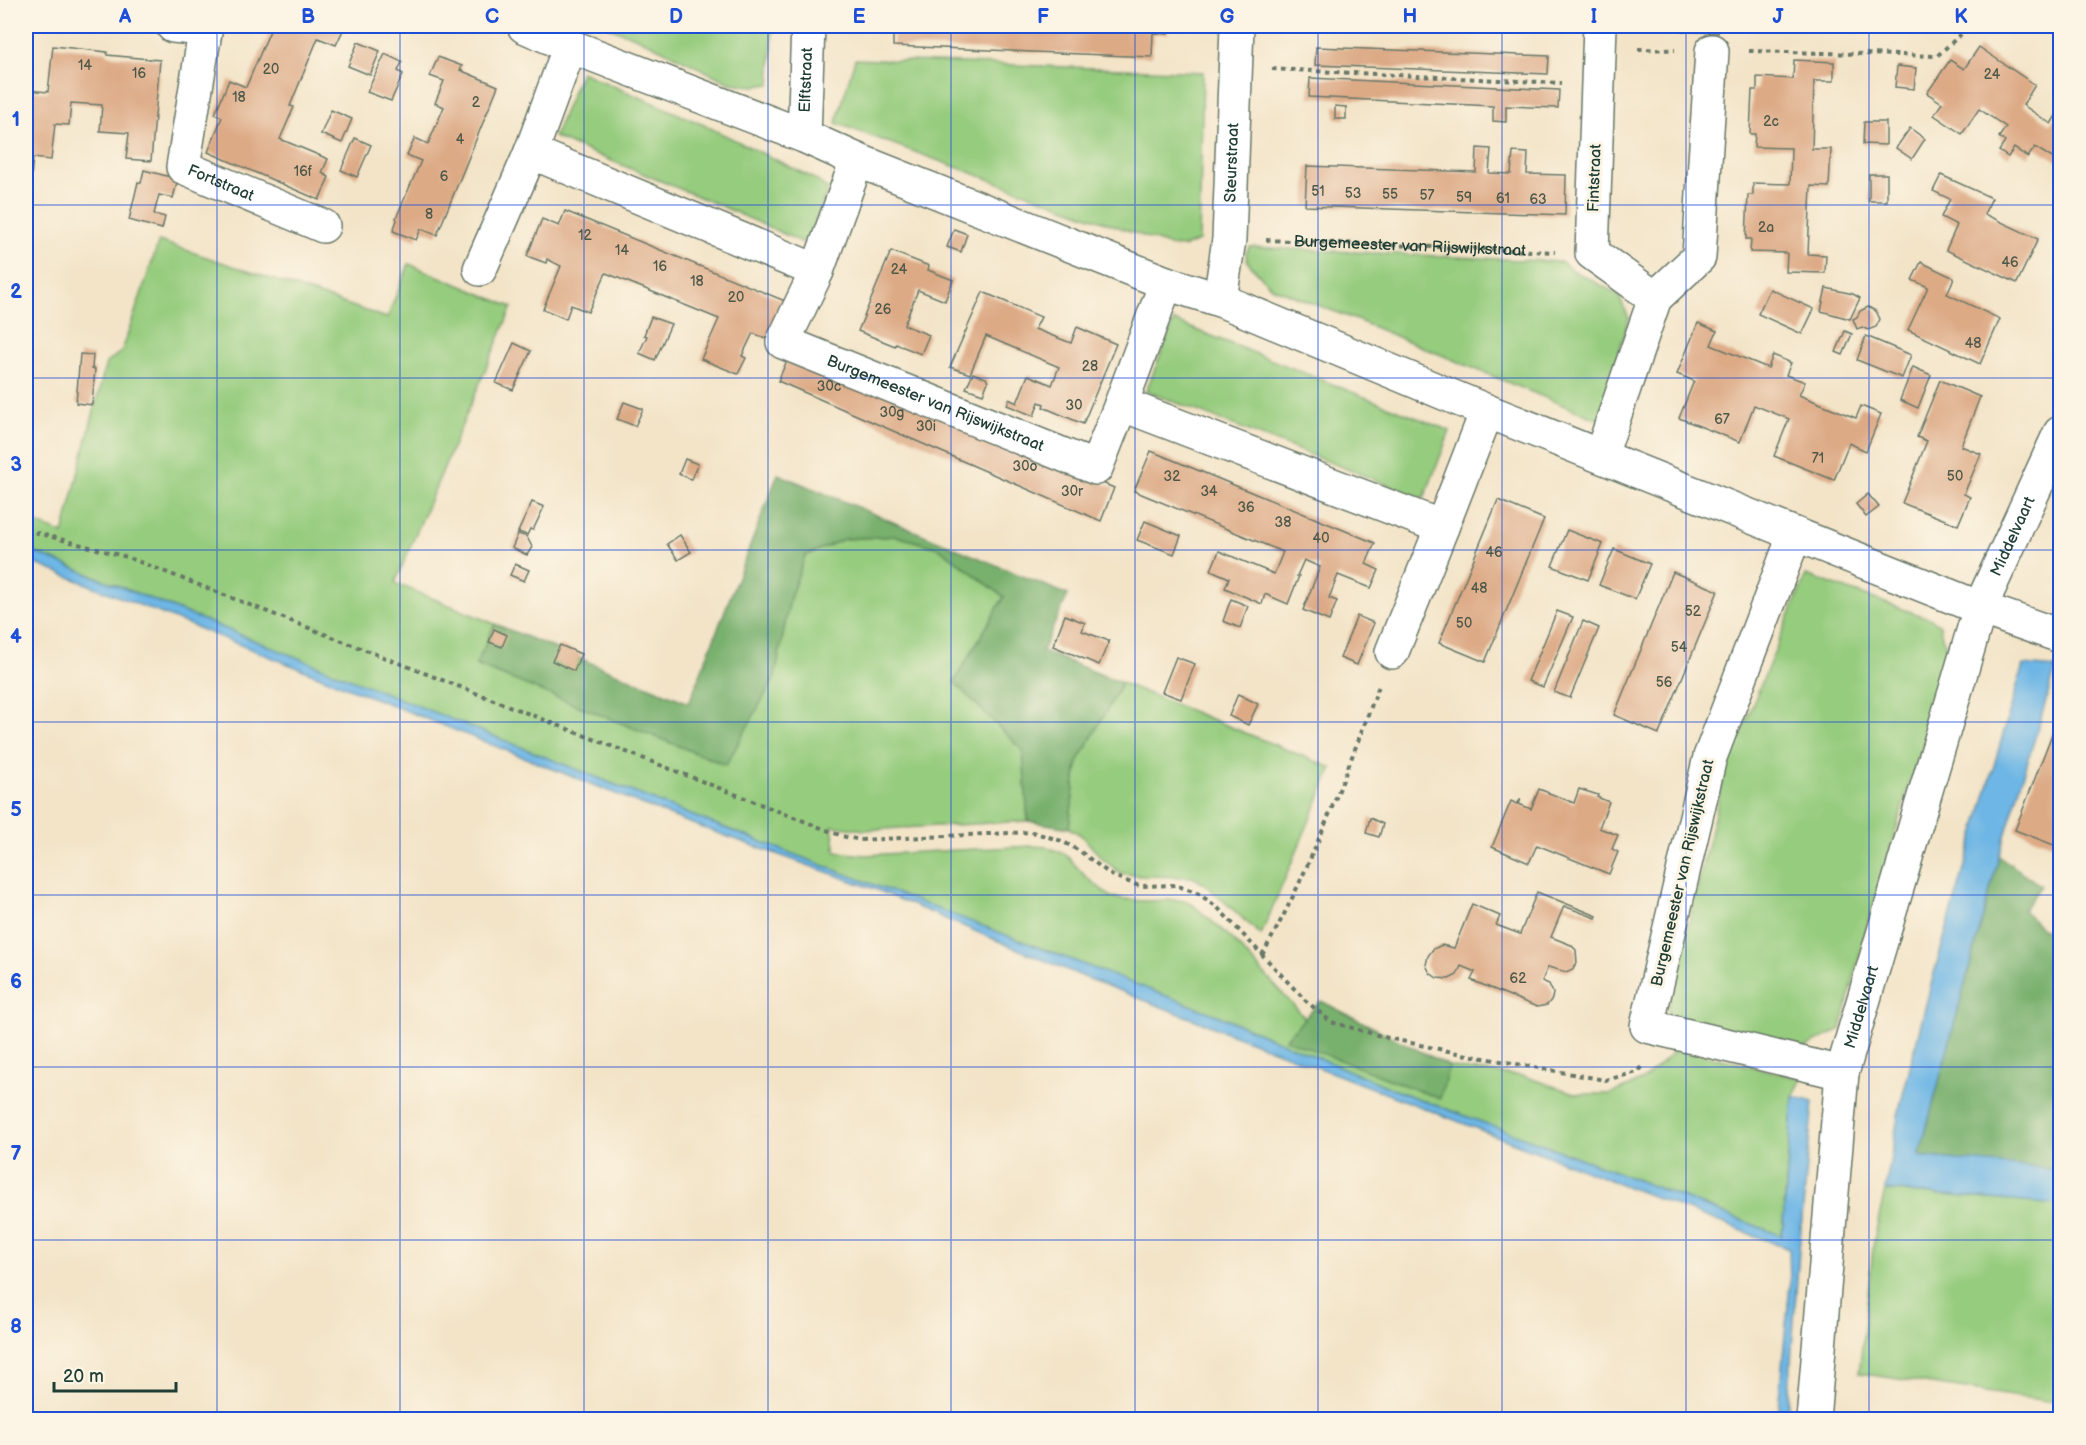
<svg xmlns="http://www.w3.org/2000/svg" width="2086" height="1445" font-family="'Balsamiq Sans',sans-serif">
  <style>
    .green { fill: #96cc7e; stroke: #5a8459; stroke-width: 1.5 }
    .forest { fill: #78b06d; stroke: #4c7650; stroke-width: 1.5 }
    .water { fill: #6db6e5; stroke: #467a8c; stroke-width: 1.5 }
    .building { fill: #ddaa86 }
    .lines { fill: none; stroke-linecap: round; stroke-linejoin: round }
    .minor-casing { stroke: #697768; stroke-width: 36 }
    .path { stroke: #697768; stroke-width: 4; stroke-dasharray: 4.5 4.5; stroke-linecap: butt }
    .minor { stroke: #fff; stroke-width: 33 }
    .grid { fill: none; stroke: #1d4ed8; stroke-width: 1.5; stroke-opacity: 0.55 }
    .labels { text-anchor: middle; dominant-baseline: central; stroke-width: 6; stroke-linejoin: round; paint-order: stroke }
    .number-label { font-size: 14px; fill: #4e5848 }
    .street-label { font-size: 16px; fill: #1f3d34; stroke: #fcf5e5 }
    .neatline { fill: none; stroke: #1d4ed8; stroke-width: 2 }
    .grid-label { font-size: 20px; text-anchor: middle; font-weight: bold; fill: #1d4ed8 }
  </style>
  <rect width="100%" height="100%" fill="#fcf5e5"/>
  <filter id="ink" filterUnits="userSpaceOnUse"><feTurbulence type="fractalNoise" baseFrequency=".0167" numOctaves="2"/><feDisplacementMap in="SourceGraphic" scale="12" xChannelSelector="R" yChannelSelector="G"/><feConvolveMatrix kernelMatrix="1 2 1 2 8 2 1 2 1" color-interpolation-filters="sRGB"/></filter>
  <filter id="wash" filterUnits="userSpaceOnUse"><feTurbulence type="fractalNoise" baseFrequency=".008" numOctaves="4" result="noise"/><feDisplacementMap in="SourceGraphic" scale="24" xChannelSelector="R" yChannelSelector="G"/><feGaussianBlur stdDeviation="1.35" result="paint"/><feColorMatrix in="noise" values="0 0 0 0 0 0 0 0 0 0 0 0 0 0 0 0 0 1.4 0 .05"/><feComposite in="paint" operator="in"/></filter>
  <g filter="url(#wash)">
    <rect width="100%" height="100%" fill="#f3e4c8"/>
    <g class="green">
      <path d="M606 26H773L770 84 754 86 730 83 640 39Z"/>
      <path d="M855 59 1203 72 1199 241 1183 247 1170 246 836 123Z"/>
      <path d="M581 72 704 125 813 178 828 189 806 244 719 205 554 137Z"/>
      <path d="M159 241 387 318 409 264 512 307 395 583 495 624 476 665 726 765 775 677 790 598 805 556 844 539 896 536 939 548 1004 597 954 682 1023 751 1028 821 865 830 832 826 836 852 865 855 1032 846 1047 847 1065 854 1085 876 1111 897 1141 901 1176 900 1185 901 1193 905 1229 936 1320 1034 1358 1049 1468 1070 1523 1076 1577 1094H1610L1643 1080 1678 1048 1802 1079 1793 1096 1782 1236 1580 1158 1400 1092 1219 1016 688 814 26 549V519L63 534 106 363 122 351Z"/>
      <path d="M1250 247 1562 262 1572 270 1618 294 1629 318 1599 420 1359 321 1271 287 1253 268 1247 261 1246 253Z"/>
      <path d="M1174 321 1450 431 1424 499 1146 391Z"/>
      <path d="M1806 575 1931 619 1940 625 1942 637 1953 662 1910 782 1865 934 1841 1029 1804 1048 1667 1014 1725 772Z"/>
      <path d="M1122 683 1332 768 1261 935 1206 885 1193 877 1142 876 1120 873 1102 858 1081 835 1069 828 1077 764Z"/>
      <path d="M1885 1190 2060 1205V1403L1859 1373 1874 1240Z"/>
    </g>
    <g class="forest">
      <path d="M778 474 1068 595 1042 651 1122 683 1077 764 1069 828 1028 821 1023 751 954 682 1004 597 939 548 896 536 844 539 805 556 790 598 775 677 726 765 476 665 495 624 689 703Z"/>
      <path d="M1999 856 2041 886 2023 910 2060 945V1031L2053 1040 2060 1047V1170L1919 1157Z"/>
      <path d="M1321 1001 1449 1066 1440 1099 1285 1039Z"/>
    </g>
    <g class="water">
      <path d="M26 549 688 814 1219 1016 1400 1092 1580 1158 1782 1236 1793 1096 1813 1102 1799 1250 1787 1419H1777L1790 1284 1789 1249 1084 977 877 890 684 821 26 560Z"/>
      <path d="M2023 665 2056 668 1999 856 1919 1156 2060 1170V1205L1885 1190 1900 1106 1933 977Z"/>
    </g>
    <g id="blocks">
      <g class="building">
        <path d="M272 26H345L336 45 318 38 290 106 294 107 280 139 328 159 322 173 329 177 319 200 208 152 222 117 215 114 229 80 246 87Z"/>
        <path d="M893 26H1168V34L1153 33 1152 57 893 46Z"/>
        <path d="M1682 26H1719L1718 33 1682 31Z"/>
        <path d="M1843 26H1882V32L1843 31Z"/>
        <path d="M358 42 380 51 370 75 348 66Z"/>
        <path d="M53 46 107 52V55L160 60 151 161 126 159 129 133 100 131 102 105 71 103 69 125 55 124 51 160 33 158 30 186H26V113L28 90 48 92Z"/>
        <path d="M1316 47 1549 56 1548 74 1315 65Z"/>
        <path d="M1979 47 2035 85 2023 105 2051 124 2060 109V163L2035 147 2028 157 2014 148 2008 157 1999 151 2005 142 1999 137 2006 127 1979 109 1962 134 1934 115 1942 103 1927 93 1950 60 1964 69Z"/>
        <path d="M385 54 402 62 398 71 403 74 391 101 367 92Z"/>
        <path d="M438 57 462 66 460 70 498 86 437 235 421 229 416 240 393 231 397 220 396 218 421 161 407 155 415 138 428 144 444 107 435 103 444 81 430 76Z"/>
        <path d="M1794 60 1834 62V81H1814L1812 149H1831L1829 187 1811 186 1808 254 1826 255 1825 273 1786 272 1787 253 1750 252 1751 239H1746L1748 195H1753V183L1790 184 1791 148 1754 147 1755 134H1750L1752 90H1757V77L1793 79Z"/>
        <path d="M1897 66 1916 68 1914 89 1895 87Z"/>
        <path d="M1310 78 1559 90 1558 108 1506 106V122L1493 121V106L1309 97Z"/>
        <path d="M1335 106 1346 107V119H1335Z"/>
        <path d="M331 110 352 119 342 143 321 134Z"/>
        <path d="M1864 122H1886V145L1863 144Z"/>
        <path d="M1910 128 1925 139 1912 159 1896 148Z"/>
        <path d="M355 138 371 145 357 177 341 170Z"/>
        <path d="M1477 148 1491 149 1489 173 1511 174 1513 152 1528 153 1527 174 1566 175 1565 215 1305 206 1307 166 1476 172Z"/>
        <path d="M144 170 178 179 173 198 159 195 154 214 165 217 162 229 129 220 138 182 141 183Z"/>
        <rect x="1869" y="174" width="18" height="27"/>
        <path d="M1941 175 1992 198 1984 214 2038 239 2017 283 1946 250 1957 225 1941 217 1950 199 1933 191Z"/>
        <path d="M565 211 790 303 774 342 753 333 742 356 746 358 738 374 701 359 719 319 606 273 588 312 571 305 566 319 543 309 561 266 547 259 546 263 527 256 542 219 559 226Z"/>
        <path d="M954 229 967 234 961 252 947 247Z"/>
        <path d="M891 251 929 266 928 270 953 280 945 301 918 290 904 325 929 335 921 354 896 344 895 346 858 331Z"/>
        <path d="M1921 262 1954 278 1947 294 2000 319 1980 364 1908 330 1928 287 1912 280Z"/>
        <path d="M1826 288 1853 294 1860 298 1850 319 1821 311Z"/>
        <path d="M1770 289 1814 309 1802 334 1758 314Z"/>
        <path d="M983 292 1041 317 1035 329 1071 343 1077 327 1116 344 1083 424 1043 407 1044 404 1039 402 1034 416 1007 405 1009 399 1017 403 1028 375 1052 385 1059 367 986 336 970 374 950 367Z"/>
        <path d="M1868 307 1876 311 1880 319 1876 327 1868 330 1862 327 1857 329 1853 319 1857 317 1860 311Z"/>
        <path d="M651 317 671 324 655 360 639 353 647 336 644 335Z"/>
        <path d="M1698 323 1717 331 1711 345 1768 368 1773 355 1791 363 1786 375 1805 382 1799 395 1856 418 1861 406 1881 414 1866 451 1849 443 1834 480 1774 456 1789 419 1754 405 1740 442 1679 418 1694 381 1677 374Z"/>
        <path d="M1845 331 1852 334 1843 355 1836 352Z"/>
        <path d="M1866 336 1911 355 1902 378 1857 360Z"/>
        <path d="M514 343 531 351 513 390 496 383Z"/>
        <path d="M792 349 1114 488 1101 521 778 381Z"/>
        <path d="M80 354 93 355 92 369H95L92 405 76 403Z"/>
        <path d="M1913 367 1931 375 1918 408 1900 400Z"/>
        <path d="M973 373 986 378 988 382 983 394 966 388Z"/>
        <path d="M1940 380 1980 397 1961 446 1981 454 1964 494 1970 497 1958 525 1902 503 1927 441 1917 437Z"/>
        <path d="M624 402 643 409 635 426 617 419Z"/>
        <path d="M1151 451 1375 543 1366 564 1379 570 1371 588 1338 575 1329 598 1337 601 1329 621 1303 610 1320 567 1304 560 1297 576H1299L1288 604 1265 594 1262 604 1225 588 1229 578 1211 570 1219 551 1274 574 1283 552 1134 491Z"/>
        <path d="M685 459 698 464 691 479 679 474Z"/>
        <path d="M1868 494 1879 507 1866 517 1856 504Z"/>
        <path d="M1498 500 1544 519 1485 662 1439 643Z"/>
        <path d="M532 502 544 507 533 530 530 529 527 535 518 532Z"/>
        <path d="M1145 521 1181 536 1174 554 1137 540Z"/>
        <path d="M1567 530 1603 544 1588 580 1552 566Z"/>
        <path d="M518 534 527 537 532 547 527 555 512 548Z"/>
        <path d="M680 535 691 552 678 560 667 544Z"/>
        <path d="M1614 549 1650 564 1635 599 1599 585Z"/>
        <path d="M515 564 529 570 524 581 510 575Z"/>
        <path d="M1673 572 1718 591 1659 734 1614 715Z"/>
        <path d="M1231 599 1248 606 1240 628 1223 621Z"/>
        <path d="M1557 611 1573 617 1543 687 1528 681Z"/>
        <path d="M1065 615 1085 623 1082 631 1109 641 1099 665 1053 646Z"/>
        <path d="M1357 616 1374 623 1357 665 1340 658Z"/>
        <path d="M1583 621 1599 628 1570 698 1554 692Z"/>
        <path d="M494 629 507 635 502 647 489 642Z"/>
        <path d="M560 645 581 654 574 671 552 661Z"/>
        <path d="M1176 657 1195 664 1181 699 1162 692Z"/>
        <path d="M1238 694 1258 704 1248 725 1229 716Z"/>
        <path d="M2054 729 2060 731 2059 847 2015 830Z"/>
        <path d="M1539 789 1574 803 1579 789 1598 795 1597 797 1609 802 1599 828 1618 835 1612 849 1618 852 1609 874 1537 845 1529 863 1492 847 1511 801 1517 804 1521 799 1519 804 1531 809Z"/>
        <path d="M1370 818 1383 824 1379 837 1366 833Z"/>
        <path d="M1537 892 1597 916 1596 918 1564 906 1551 937 1571 945 1576 950 1577 963 1573 969 1566 972 1548 967 1542 981 1549 984 1553 993 1552 999 1547 1005 1537 1007 1471 980 1475 972 1461 966 1457 975 1449 979 1437 978 1430 973 1426 965 1428 956 1433 949 1442 945 1454 948 1472 904 1500 916 1496 925 1520 934Z"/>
      </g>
    </g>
  </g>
  <g filter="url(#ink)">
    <use href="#blocks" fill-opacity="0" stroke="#697768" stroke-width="1.5"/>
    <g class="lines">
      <g class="minor-casing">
        <g id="minor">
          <path d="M173 26 204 29"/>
          <path id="s2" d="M206 26 183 167 323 226"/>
          <path d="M524 26 570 46 804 136 857 160 1166 283 1220 300 1487 411 1980 608 2060 636"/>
          <path d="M1600 26 1592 253 1655 298 1601 455"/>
          <path d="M570 46 531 152 817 271 857 160"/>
          <path id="s3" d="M804 136 808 26"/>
          <path d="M480 269 531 152"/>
          <path id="s4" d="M817 271 783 342 1096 468 1121 404"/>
          <path d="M1166 283 1121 404 1442 527 1487 411"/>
          <path d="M1655 298 1699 257 1712 51"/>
          <path id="s5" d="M1220 300 1229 239 1237 26"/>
          <path d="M1795 534 1710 757 1647 1026 1842 1073"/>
          <path d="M1392 652 1442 527"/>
          <path id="s6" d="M1813 1420 1842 1073 1980 608 2060 433"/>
        </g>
      </g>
      <g class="path">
        <path d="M1638 49 1675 50"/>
        <path d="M1749 51 1937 56 1970 26"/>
        <path d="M1272 69 1561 83"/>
        <path id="s1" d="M1266 240 1555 252"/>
        <path d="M26 530 127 557 842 836 860 840 1032 832 1062 841 1081 852 1111 875 1139 886 1175 885 1196 892 1217 907 1305 1000 1331 1022 1388 1038 1462 1054 1605 1080 1638 1072 1644 1065"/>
        <path d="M1262 955C1311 870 1344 777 1379 686"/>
      </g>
      <use href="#minor" class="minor"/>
    </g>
  </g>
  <path class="grid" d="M217 26V1420M400 26V1420M584 26V1420M768 26V1420M951 26V1420M1135 26V1420M1318 26V1420M1502 26V1420M1686 26V1420M1869 26V1420M26 205H2060M26 378H2060M26 550H2060M26 722H2060M26 895H2060M26 1067H2060M26 1240H2060"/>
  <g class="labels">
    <g class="number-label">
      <text x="85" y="65">14</text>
      <text x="271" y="69">20</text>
      <text x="139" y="73">16</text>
      <text x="1992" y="74">24</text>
      <text x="239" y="97">18</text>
      <text x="476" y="102">2</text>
      <text x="1771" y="121">2c</text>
      <text x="460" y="139">4</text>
      <text x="303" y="171">16f</text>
      <text x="444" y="176">6</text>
      <text x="1318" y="191">51</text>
      <text x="1353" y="193">53</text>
      <text x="1390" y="194">55</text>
      <text x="1427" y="195">57</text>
      <text x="1464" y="197">59</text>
      <text x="1503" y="198">61</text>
      <text x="1538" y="199">63</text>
      <text x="429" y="214">8</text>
      <text x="1766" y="227">2a</text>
      <text x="585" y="235">12</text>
      <text x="622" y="250">14</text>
      <text x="2010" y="262">46</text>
      <text x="660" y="266">16</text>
      <text x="899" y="269">24</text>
      <text x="697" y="281">18</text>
      <text x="736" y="297">20</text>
      <text x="883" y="309">26</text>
      <text x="1973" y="343">48</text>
      <text x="1090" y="366">28</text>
      <text x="829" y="386">30c</text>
      <text x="1074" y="405">30</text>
      <text x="892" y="412">30g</text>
      <text x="1722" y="419">67</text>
      <text x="926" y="426">30i</text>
      <text x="1818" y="458">71</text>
      <text x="1025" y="466">30o</text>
      <text x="1172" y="476">32</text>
      <text x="1955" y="476">50</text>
      <text x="1072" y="491">30r</text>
      <text x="1209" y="491">34</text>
      <text x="1246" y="507">36</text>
      <text x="1283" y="522">38</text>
      <text x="1321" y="538">40</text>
      <text x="1494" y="552">46</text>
      <text x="1479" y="588">48</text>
      <text x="1693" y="611">52</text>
      <text x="1464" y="623">50</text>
      <text x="1679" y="647">54</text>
      <text x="1664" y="682">56</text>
      <text x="1518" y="978">62</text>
    </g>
    <g class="street-label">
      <text stroke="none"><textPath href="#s3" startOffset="56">Elftstraat</textPath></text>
      <text stroke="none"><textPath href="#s5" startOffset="138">Steurstraat</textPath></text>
      <text transform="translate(1595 178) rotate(-88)">Fintstraat</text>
      <text stroke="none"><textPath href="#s2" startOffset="184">Fortstraat</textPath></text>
      <text stroke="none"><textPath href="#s1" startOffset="144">Burgemeester van Rijswijkstraat</textPath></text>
      <text stroke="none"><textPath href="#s4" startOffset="243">Burgemeester van Rijswijkstraat</textPath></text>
      <text stroke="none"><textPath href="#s6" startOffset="912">Middelvaart</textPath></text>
      <text transform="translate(1683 873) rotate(-77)">Burgemeester van Rijswijkstraat</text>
      <text stroke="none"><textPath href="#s6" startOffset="417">Middelvaart</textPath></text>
    </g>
  </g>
  <rect width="2086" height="1445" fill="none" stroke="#fcf5e5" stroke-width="66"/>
  <path d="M54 1382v9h122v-9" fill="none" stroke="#1f3d34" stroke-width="3"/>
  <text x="63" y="1382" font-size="18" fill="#1f3d34" stroke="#fcf5e5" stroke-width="4.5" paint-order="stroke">20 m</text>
  <rect x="33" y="33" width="2020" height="1379" class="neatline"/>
  <g class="grid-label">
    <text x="125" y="23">A</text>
    <text x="308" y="23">B</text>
    <text x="492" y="23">C</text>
    <text x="676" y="23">D</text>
    <text x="859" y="23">E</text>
    <text x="1043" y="23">F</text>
    <text x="1227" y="23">G</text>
    <text x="1410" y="23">H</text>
    <text x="1594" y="23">I</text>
    <text x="1778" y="23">J</text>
    <text x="1961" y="23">K</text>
    <text x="16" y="126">1</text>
    <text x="16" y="298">2</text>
    <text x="16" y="471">3</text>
    <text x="16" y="643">4</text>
    <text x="16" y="816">5</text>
    <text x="16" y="988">6</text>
    <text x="16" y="1160">7</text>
    <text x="16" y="1333">8</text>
  </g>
</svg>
